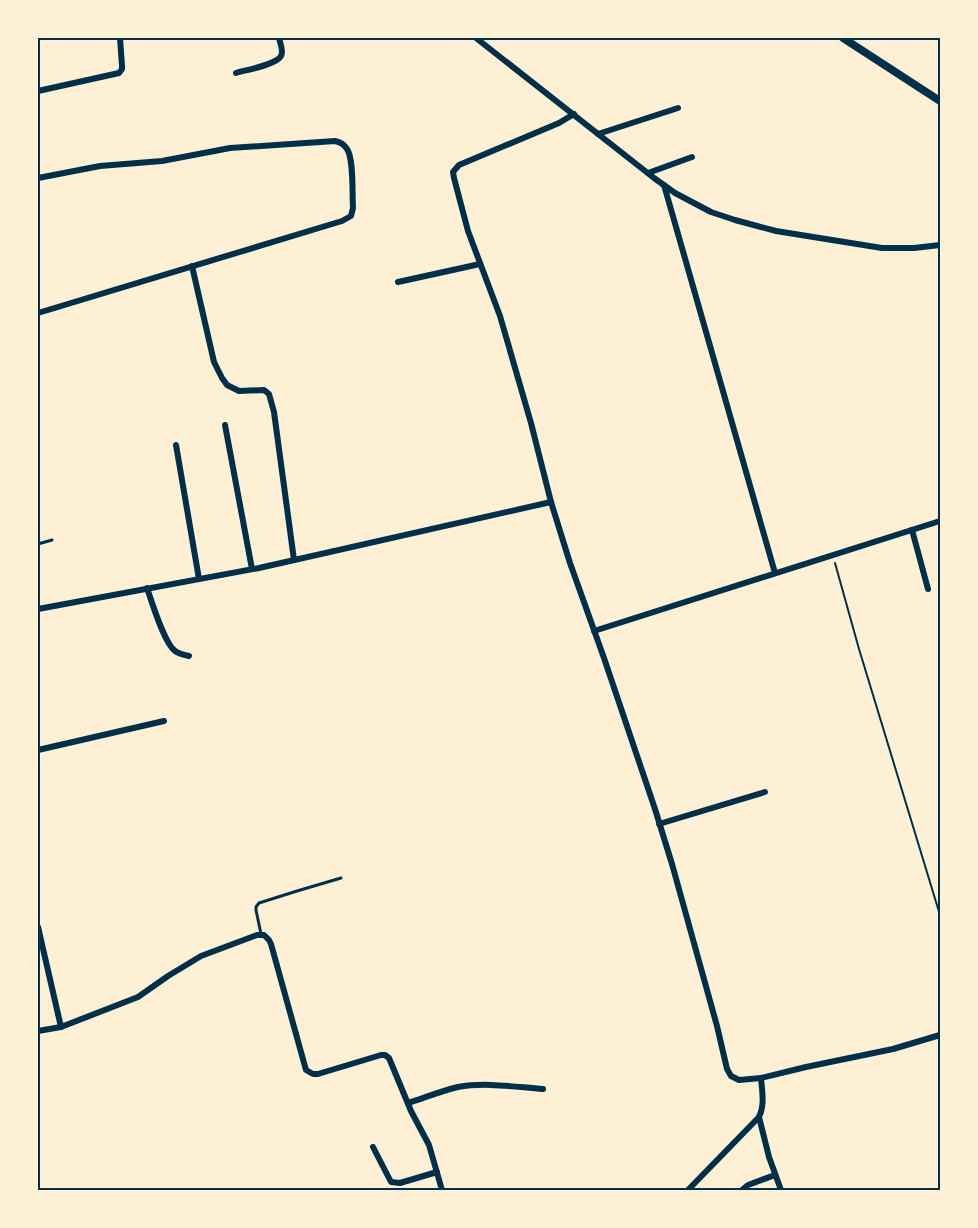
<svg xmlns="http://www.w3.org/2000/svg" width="978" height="1228" font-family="'Open Sans',sans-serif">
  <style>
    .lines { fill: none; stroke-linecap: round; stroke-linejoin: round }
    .path { stroke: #003049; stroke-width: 2 }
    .service { stroke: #003049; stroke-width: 3 }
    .minor { stroke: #003049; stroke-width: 6 }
    .tertiary { stroke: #003049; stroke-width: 8 }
    .neatline { fill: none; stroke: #003049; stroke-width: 2 }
  </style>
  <rect width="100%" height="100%" fill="#fdf0d5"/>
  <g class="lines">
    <path class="path" d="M835 563 859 649 940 915"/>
    <g class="service">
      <path d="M38 544 52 540"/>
      <path d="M261 934 256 910V907L259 903 297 891 341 878"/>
    </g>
    <g class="minor">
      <path d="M476 38 654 178 675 193 711 212 735 220 776 231 882 248H914L940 245"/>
      <path d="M236 73C245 70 276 65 281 56 284 51 280 43 279 38"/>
      <path d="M38 91 119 73 122 69V66L120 38"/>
      <path d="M574 114 559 123 459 165 453 172 454 178 468 231 500 316 531 423 551 502 570 563 604 658 655 809 672 864 717 1026 727 1069 731 1076 739 1080 761 1078"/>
      <path d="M598 134 678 108"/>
      <path d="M648 173 692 157"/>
      <path d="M38 178 100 166 162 161 230 148 335 141C340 142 344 144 347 149 354 159 352 194 353 208L351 216 342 221 38 313"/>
      <path d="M664 185 775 573"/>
      <path d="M192 266 214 362 222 378 227 385 239 391 264 390 269 394 274 412 294 560"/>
      <path d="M398 282 480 264"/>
      <path d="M225 425 252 569"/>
      <path d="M176 445 199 579"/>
      <path d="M912 530 928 589"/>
      <path d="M147 588C152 602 164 643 175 651 179 654 184 655 189 656"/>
      <path d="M38 609 259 568 551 502"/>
      <path d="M594 631 940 521"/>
      <path d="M38 750 164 721"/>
      <path d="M659 824 765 792"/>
      <path d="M38 927 61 1027"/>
      <path d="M38 1031 61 1027 138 997 168 976 201 956 257 935H264L269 940 271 944 306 1070 313 1074H318L381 1055H385L389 1058 411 1111 429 1145 442 1190"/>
      <path d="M408 1103C424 1098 441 1091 458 1087 486 1082 515 1087 543 1089"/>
      <path d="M759 1117 769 1157 781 1190"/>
      <path d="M373 1147 391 1182 400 1183 437 1172"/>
      <path d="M688 1190 759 1117C765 1105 762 1091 761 1078L806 1067 893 1049 940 1035"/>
      <path d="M742 1190 748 1185 775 1175"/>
    </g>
    <path class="tertiary" d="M843 38 940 101"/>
  </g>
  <rect width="978" height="1228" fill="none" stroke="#fdf0d5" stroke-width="78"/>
  <rect x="39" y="39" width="900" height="1150" class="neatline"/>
</svg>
